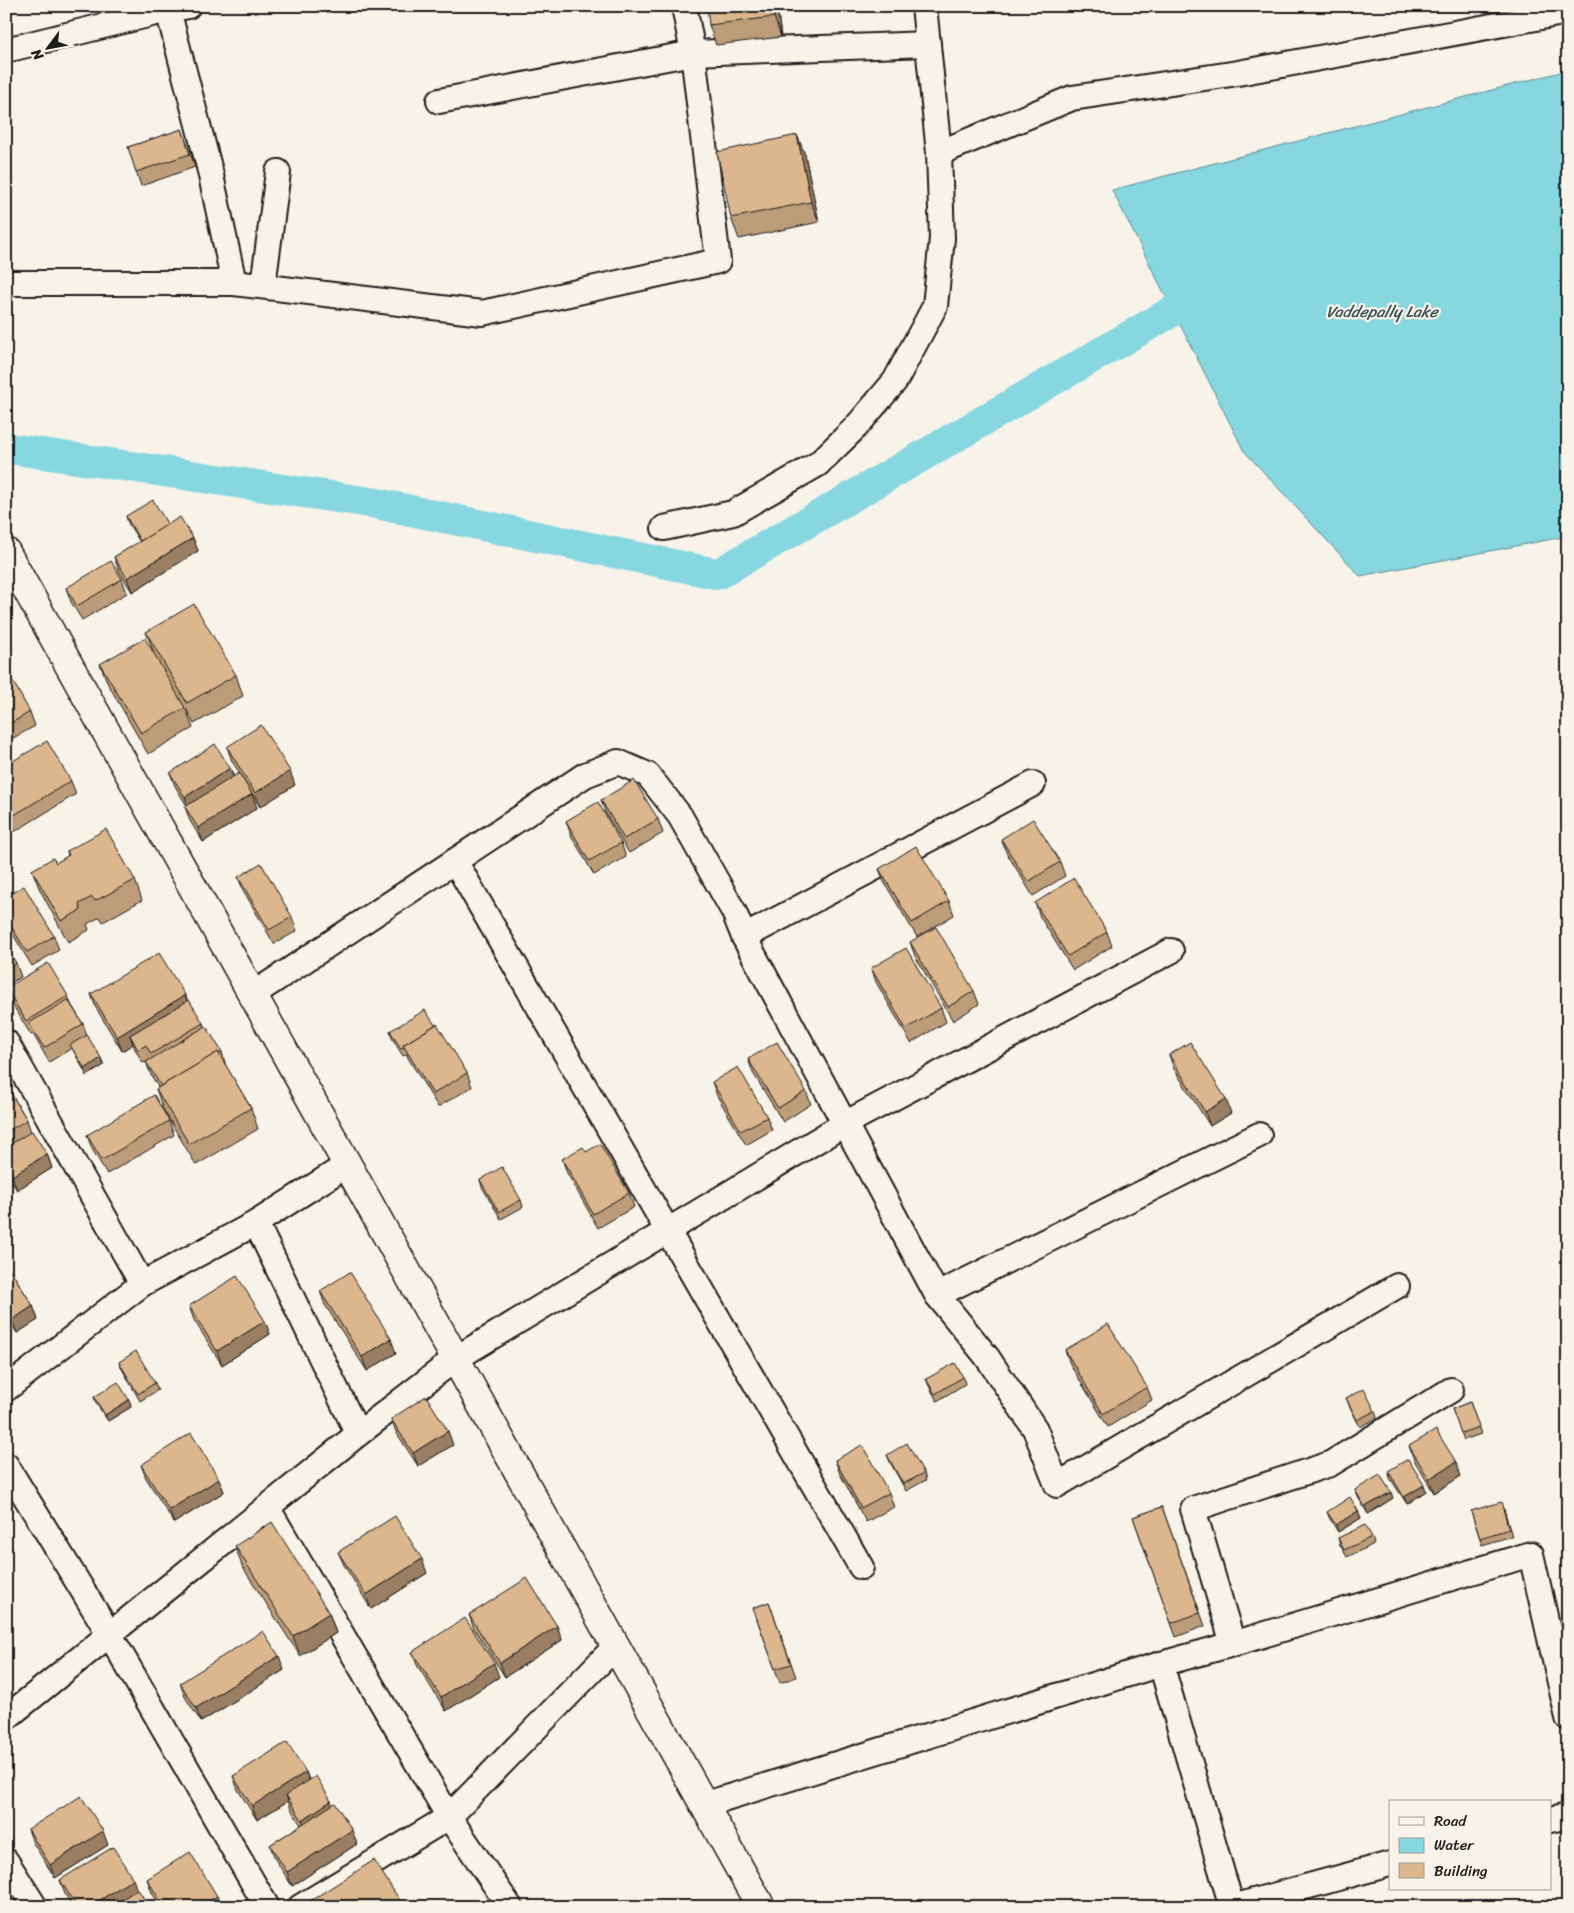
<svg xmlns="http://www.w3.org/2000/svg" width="1574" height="1913" font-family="Sriracha,sans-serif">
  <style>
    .water { fill: #86d7e0; stroke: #5c8c92 }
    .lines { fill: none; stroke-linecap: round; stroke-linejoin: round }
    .canal { stroke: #86d7e0; stroke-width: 31 }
    .minor-casing { stroke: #1c1c1c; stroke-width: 28 }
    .tertiary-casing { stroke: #1c1c1c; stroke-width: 31 }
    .minor { stroke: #f7f3e8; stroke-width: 24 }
    .tertiary { stroke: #f7f3e8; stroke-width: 28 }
    .wall { fill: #bd9d79; stroke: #1c1c1c }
    .shaded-wall { fill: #9a7f63; stroke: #1c1c1c }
    .building { fill: #dcb68d; stroke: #1c1c1c }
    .labels { text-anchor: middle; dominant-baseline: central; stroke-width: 4.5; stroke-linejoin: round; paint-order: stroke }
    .water-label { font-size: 16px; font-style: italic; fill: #3c5457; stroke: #f7f3e8 }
  </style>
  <rect width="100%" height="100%" fill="#f7f3e8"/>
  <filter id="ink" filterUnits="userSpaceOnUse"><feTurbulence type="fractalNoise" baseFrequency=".02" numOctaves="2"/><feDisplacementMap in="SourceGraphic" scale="10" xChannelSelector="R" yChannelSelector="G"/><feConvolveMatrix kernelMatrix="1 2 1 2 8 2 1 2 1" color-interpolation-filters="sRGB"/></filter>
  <g filter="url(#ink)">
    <path class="water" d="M1568 70V536L1360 576 1244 451 1112 190Z"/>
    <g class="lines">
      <path class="canal" d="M6 448 374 503 718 574 1173 311"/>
      <g class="minor-casing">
        <g id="minor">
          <path d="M167 6 210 171 234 283"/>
          <path d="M6 50 168 10 188 6"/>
          <path d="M439 101 693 53 928 44"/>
          <path d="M939 153 1072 98 1238 73 1568 12"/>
          <path d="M6 283H234L482 313 718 261 693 53 684 6"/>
          <path d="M263 286 278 172"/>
          <path d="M664 528 733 513 818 464 856 427 895 381 935 306 942 238 939 153 924 6"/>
          <path d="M455 861 861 1567"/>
          <path d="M744 937 1033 784"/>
          <path d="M252 995 585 775 618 762 648 775 680 816 734 912 744 937 937 1295 987 1357 1035 1429 1057 1485 1397 1286"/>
          <path d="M6 1042 142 1284 256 1223 347 1165"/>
          <path d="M256 1223 358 1434"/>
          <path d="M937 1295 1259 1135"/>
          <path d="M6 1389 142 1284"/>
          <path d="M6 1465 110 1635 267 1907"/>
          <path d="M267 1507 449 1817 510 1907"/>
          <path d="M1233 1644 1193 1509 1330 1464 1451 1390"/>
          <path d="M1161 1664 1232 1907"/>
          <path d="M6 1718 358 1434 455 1359 846 1123 1171 951"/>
          <path d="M703 1805 1161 1664 1233 1644 1531 1554 1568 1718"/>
          <path d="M1550 1820 1568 1816"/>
          <path d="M6 1861 35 1907"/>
          <path d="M300 1907 449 1817 615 1647"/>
          <path d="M1232 1907 1390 1864"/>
        </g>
      </g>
      <g class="tertiary-casing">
        <path id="tertiary" d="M6 552 761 1907"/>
      </g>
      <use href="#minor" class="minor"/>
      <use href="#tertiary" class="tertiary"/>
    </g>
    <g class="wall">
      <path d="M777 6 781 37 716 45 709 25Z"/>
      <path d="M182 129 195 167 141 186 128 147Z"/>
      <path d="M797 135 805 155 819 222 739 239 731 218Z"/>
      <path d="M126 516 168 525 193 538 198 551 132 592 119 571 114 557 140 542 128 523Z"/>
      <path d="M122 579 127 593 82 620 71 602 66 588Z"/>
      <path d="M146 632 236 675 243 696 194 724 186 709 193 728 148 754 108 684 100 664 154 653Z"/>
      <path d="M6 681 30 712 35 726 6 742Z"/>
      <path d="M227 747 295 785 260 807 232 761Z"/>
      <path d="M6 765 71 781 76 794 14 832 6 819Z"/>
      <path d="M230 768 234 777 252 794 257 808 203 842 190 821 185 807 187 806 175 786 170 773Z"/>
      <path d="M601 800 658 819 663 833 629 853 606 814Z"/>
      <path d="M566 821 621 843 626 857 594 875 571 835Z"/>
      <path d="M1001 839 1060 862 1065 876 1033 896 1006 852Z"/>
      <path d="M67 851 135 880 142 900 103 922 100 917 87 924 89 930 68 942 40 890 32 870 56 863 68 856Z"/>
      <path d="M879 869 949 901 954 915 917 937 884 882Z"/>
      <path d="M238 877 292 917 297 931 274 944 243 890Z"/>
      <path d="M6 896 54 936 59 950 32 966 6 923Z"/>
      <path d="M1035 903 1107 932 1112 946 1073 970 1040 917Z"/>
      <path d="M910 942 974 991 979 1004 953 1021 915 956Z"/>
      <path d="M6 947 16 963 21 977 6 985Z"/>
      <path d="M871 968 941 1008 946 1022 911 1043 876 982Z"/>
      <path d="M6 989 68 996 71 1004 83 1024 87 1036 104 1065 87 1076 72 1048 49 1062 33 1034 31 1035 11 1002Z"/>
      <path d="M91 994 185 995 188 1001 222 1052 226 1066 251 1108 258 1129 196 1165 163 1109 156 1089 158 1087 151 1075 146 1062 143 1063 135 1049 133 1044 122 1051 96 1008Z"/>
      <path d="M435 1025 467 1073 472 1087 438 1107 408 1058 407 1054 403 1056 392 1038 390 1031Z"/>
      <path d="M1169 1055 1231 1113 1210 1126 1174 1069Z"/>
      <path d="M748 1059 806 1091 811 1104 783 1122 753 1073Z"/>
      <path d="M712 1082 767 1117 772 1130 746 1145 717 1096Z"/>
      <path d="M6 1085 27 1120 31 1132 47 1154 52 1168 17 1190 6 1174Z"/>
      <path d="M169 1121 174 1135 107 1174 92 1149 87 1135Z"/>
      <path d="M586 1152 629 1193 634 1207 598 1228 567 1173 562 1159Z"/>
      <path d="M480 1180 521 1200 523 1207 501 1219 482 1187Z"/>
      <path d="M6 1263 33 1306 38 1320 17 1333 6 1316Z"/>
      <path d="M320 1291 396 1353 367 1371 325 1305Z"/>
      <path d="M189 1306 265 1321 270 1334 222 1365 194 1320Z"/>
      <path d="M1065 1350 1147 1387 1152 1400 1108 1427 1070 1364Z"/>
      <path d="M119 1362 155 1383 158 1390 140 1401 122 1369Z"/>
      <path d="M963 1377 965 1384 937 1401 929 1386 926 1379Z"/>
      <path d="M94 1397 129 1400 131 1407 108 1421 96 1403Z"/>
      <path d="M1346 1398 1375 1411 1377 1418 1360 1427 1349 1405Z"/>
      <path d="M1470 1402 1481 1434 1464 1440 1452 1409Z"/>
      <path d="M391 1419 453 1445 418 1466 396 1432Z"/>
      <path d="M1409 1446 1461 1476 1434 1493 1414 1460Z"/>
      <path d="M887 1455 924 1473 926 1480 906 1491 890 1462Z"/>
      <path d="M835 1460 889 1493 894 1507 866 1522 840 1474Z"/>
      <path d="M141 1465 219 1479 224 1492 174 1523 146 1478Z"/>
      <path d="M1388 1471 1424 1485 1426 1491 1407 1504 1390 1478Z"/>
      <path d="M1355 1490 1393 1498 1368 1514 1358 1497Z"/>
      <path d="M1162 1507 1205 1626 1176 1637 1133 1517Z"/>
      <path d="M1504 1509 1512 1536 1482 1545 1471 1511Z"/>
      <path d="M1358 1511 1361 1518 1338 1532 1330 1519 1327 1512Z"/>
      <path d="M1372 1537 1374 1544 1347 1557 1340 1545 1338 1538Z"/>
      <path d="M235 1546 329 1613 336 1633 300 1656 242 1566Z"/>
      <path d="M338 1552 427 1573 371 1609 344 1565Z"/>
      <path d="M769 1602 796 1677 780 1683 753 1608Z"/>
      <path d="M469 1615 557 1626 562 1640 505 1677 474 1629Z"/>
      <path d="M412 1652 499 1677 446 1711 417 1665Z"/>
      <path d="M284 1670 201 1722 185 1697 180 1683Z"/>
      <path d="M306 1772 309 1780 333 1805 357 1844 292 1886 275 1859 270 1845 301 1825 291 1809 288 1801 257 1820 238 1790 233 1776Z"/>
      <path d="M28 1829 108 1845 55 1878 33 1843Z"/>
      <path d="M147 1879 221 1907H161L152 1893Z"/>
      <path d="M60 1880 137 1890 149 1907H73L65 1894Z"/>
    </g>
    <g class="shaded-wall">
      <path d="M772 6H777L781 37 774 17Z"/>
      <path d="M797 135 805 155 819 222 811 202Z"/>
      <path d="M193 538 198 551 132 592 127 578Z"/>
      <path d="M230 768 235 782 190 811 185 797Z"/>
      <path d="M290 771 295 785 260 807 255 793Z"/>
      <path d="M252 794 257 808 203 842 198 828Z"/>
      <path d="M185 995 190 1009 130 1035 133 1044 122 1051 117 1037Z"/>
      <path d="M101 1058 104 1065 87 1076 85 1069Z"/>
      <path d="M1226 1099 1231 1113 1210 1126 1205 1112Z"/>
      <path d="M47 1154 52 1168 17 1190 12 1176Z"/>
      <path d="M33 1306 38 1320 17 1333 12 1320Z"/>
      <path d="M265 1321 270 1334 222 1365 217 1351Z"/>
      <path d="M391 1339 396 1353 367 1371 362 1357Z"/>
      <path d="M129 1400 131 1407 108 1421 105 1415Z"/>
      <path d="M448 1431 453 1445 418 1466 413 1453Z"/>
      <path d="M1456 1462 1461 1476 1434 1493 1429 1479Z"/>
      <path d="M219 1479 224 1492 174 1523 169 1510Z"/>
      <path d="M1424 1485 1426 1491 1407 1504 1404 1497Z"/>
      <path d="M1391 1492 1393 1498 1368 1514 1365 1507Z"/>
      <path d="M7 1496 12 1510 6 1514V1497Z"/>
      <path d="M1358 1511 1361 1518 1338 1532 1336 1525Z"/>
      <path d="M422 1559 427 1573 371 1609 366 1595Z"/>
      <path d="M329 1613 336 1633 300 1656 293 1636Z"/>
      <path d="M557 1626 562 1640 505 1677 500 1663Z"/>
      <path d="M279 1656 284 1670 201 1722 196 1708Z"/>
      <path d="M494 1663 499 1677 446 1711 441 1697Z"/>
      <path d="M306 1772 311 1786 286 1795 288 1801 257 1820 252 1806Z"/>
      <path d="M331 1801 336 1814 307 1834 302 1820Z"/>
      <path d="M352 1830 357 1844 292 1886 287 1872Z"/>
      <path d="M103 1831 108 1845 55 1878 50 1865Z"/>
      <path d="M133 1879 138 1893 116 1907H89Z"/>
      <path d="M217 1896 221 1907H200Z"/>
    </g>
    <g class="building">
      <path d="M707 6H772L774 17 709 25Z"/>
      <path d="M182 129 190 154 136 172 128 147Z"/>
      <path d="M797 135 811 202 731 218 717 152Z"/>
      <path d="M153 500 168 525 140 541 126 516Z"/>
      <path d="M180 517 193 538 127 578 114 557Z"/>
      <path d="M111 561 122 579 77 606 66 588Z"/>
      <path d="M194 604 236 675 187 703 146 632Z"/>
      <path d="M145 638 185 708 141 733 100 664Z"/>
      <path d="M11 678 30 712 6 726V681Z"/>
      <path d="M261 725 290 771 255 793 227 747Z"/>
      <path d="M47 741 71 781 9 818 6 813V765Z"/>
      <path d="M215 744 230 768 185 797 170 773Z"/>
      <path d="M239 773 252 794 198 828 185 807Z"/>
      <path d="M634 780 658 819 624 839 601 800Z"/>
      <path d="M598 802 621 843 589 861 566 821Z"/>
      <path d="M1033 819 1060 862 1028 882 1001 839Z"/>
      <path d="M106 829 135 880 95 901 92 897 79 904 81 910 61 921 32 870 53 858 56 863 69 855 67 851Z"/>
      <path d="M916 846 949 901 912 923 879 869Z"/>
      <path d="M261 863 292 917 269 930 238 877Z"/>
      <path d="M1074 878 1107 932 1068 956 1035 903Z"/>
      <path d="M24 886 54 936 27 952 6 918V896Z"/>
      <path d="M936 927 974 991 948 1007 910 942Z"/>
      <path d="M6 947 16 963 6 969Z"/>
      <path d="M906 948 941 1008 906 1029 871 968Z"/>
      <path d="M159 953 185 995 117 1037 91 994Z"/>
      <path d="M48 963 68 996 26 1021 6 988Z"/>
      <path d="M68 1000 83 1024 44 1048 29 1023Z"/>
      <path d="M189 1000 203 1023 151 1054 146 1045 138 1050 130 1035Z"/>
      <path d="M425 1010 435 1025 403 1045 404 1047 401 1049 390 1031Z"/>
      <path d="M437 1024 467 1073 433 1094 403 1045Z"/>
      <path d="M206 1026 222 1052 219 1054 218 1052 161 1086 146 1062Z"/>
      <path d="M87 1035 101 1058 85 1069 70 1045Z"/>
      <path d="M777 1042 806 1091 778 1108 748 1059Z"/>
      <path d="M1190 1042 1226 1099 1205 1112 1169 1055Z"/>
      <path d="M218 1052 251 1108 189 1144 156 1089Z"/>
      <path d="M738 1067 767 1117 741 1131 712 1082Z"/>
      <path d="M6 1085 27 1120 6 1132Z"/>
      <path d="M154 1095 169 1121 102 1160 87 1135Z"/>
      <path d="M32 1131 47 1154 12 1176 6 1168V1147Z"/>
      <path d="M600 1144 629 1193 593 1214 562 1159 583 1147 586 1152Z"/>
      <path d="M502 1167 521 1200 499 1212 480 1180Z"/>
      <path d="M6 1263 33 1306 12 1320 6 1310Z"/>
      <path d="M350 1272 391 1339 362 1357 320 1291Z"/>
      <path d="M237 1276 265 1321 217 1351 189 1306Z"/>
      <path d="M1108 1324 1147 1387 1103 1414 1065 1350Z"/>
      <path d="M136 1351 155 1383 138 1394 119 1362Z"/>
      <path d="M955 1363 963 1377 935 1394 926 1379Z"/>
      <path d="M118 1382 129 1400 105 1415 94 1397Z"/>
      <path d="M1364 1389 1375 1411 1357 1420 1346 1398Z"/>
      <path d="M426 1396 448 1431 413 1453 391 1419Z"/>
      <path d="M1470 1402 1479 1427 1461 1433 1452 1409Z"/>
      <path d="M1436 1430 1456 1462 1429 1479 1409 1446Z"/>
      <path d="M191 1433 219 1479 169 1510 141 1465Z"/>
      <path d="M907 1443 924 1473 903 1484 887 1455Z"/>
      <path d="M862 1445 889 1493 861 1508 835 1460Z"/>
      <path d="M1408 1459 1424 1485 1404 1497 1388 1471Z"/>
      <path d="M1380 1475 1391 1492 1365 1507 1355 1490Z"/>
      <path d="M1350 1497 1358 1511 1336 1525 1327 1512Z"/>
      <path d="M1501 1502 1509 1529 1480 1538 1471 1511Z"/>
      <path d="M1162 1507 1200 1613 1171 1623 1133 1517Z"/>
      <path d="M395 1516 422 1559 366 1595 338 1552Z"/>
      <path d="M272 1522 329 1613 293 1636 235 1546Z"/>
      <path d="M1365 1525 1372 1537 1344 1550 1338 1538Z"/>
      <path d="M527 1578 557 1626 500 1663 469 1615Z"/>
      <path d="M769 1602 791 1664 775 1669 753 1608Z"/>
      <path d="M465 1618 494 1663 441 1697 412 1652Z"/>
      <path d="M263 1631 279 1656 196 1708 180 1683Z"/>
      <path d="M287 1742 306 1772 252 1806 233 1776Z"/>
      <path d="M316 1776 331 1801 302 1820 286 1795Z"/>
      <path d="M81 1796 103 1831 50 1865 28 1829Z"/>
      <path d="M335 1803 352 1830 287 1872 270 1845Z"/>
      <path d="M113 1847 133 1879 89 1907H77L60 1880Z"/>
      <path d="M190 1852 217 1896 200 1907H164L147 1879Z"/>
      <path d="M374 1860 404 1907H310L307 1903Z"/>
      <path d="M138 1889 149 1907H110Z"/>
    </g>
  </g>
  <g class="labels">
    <g class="water-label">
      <text x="1382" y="311">Vaddepally Lake</text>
    </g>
  </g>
  <rect width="1574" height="1913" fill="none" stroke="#f7f3e8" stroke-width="25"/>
  <rect x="12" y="12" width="1549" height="1888" fill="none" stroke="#1c1c1c" stroke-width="2" filter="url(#ink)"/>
  <rect x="1389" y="1800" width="162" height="90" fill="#f7f3e8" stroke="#9f9d96"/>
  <rect x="1399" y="1817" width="25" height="8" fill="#f7f3e8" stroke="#9f9d96"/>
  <text x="1434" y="1826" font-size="15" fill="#1c1c1c">Road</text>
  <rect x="1399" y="1838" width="25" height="15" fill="#86d7e0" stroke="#9f9d96"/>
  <text x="1434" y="1850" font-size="15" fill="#1c1c1c">Water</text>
  <rect x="1399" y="1863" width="25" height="15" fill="#dcb68d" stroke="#9f9d96"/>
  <text x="1434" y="1876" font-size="15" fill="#1c1c1c">Building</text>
  <g transform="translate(48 48) rotate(238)" stroke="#f7f3e8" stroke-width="4" paint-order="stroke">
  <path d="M0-4L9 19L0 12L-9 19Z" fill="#1c1c1c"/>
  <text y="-8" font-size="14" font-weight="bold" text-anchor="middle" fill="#1c1c1c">N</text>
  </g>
</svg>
